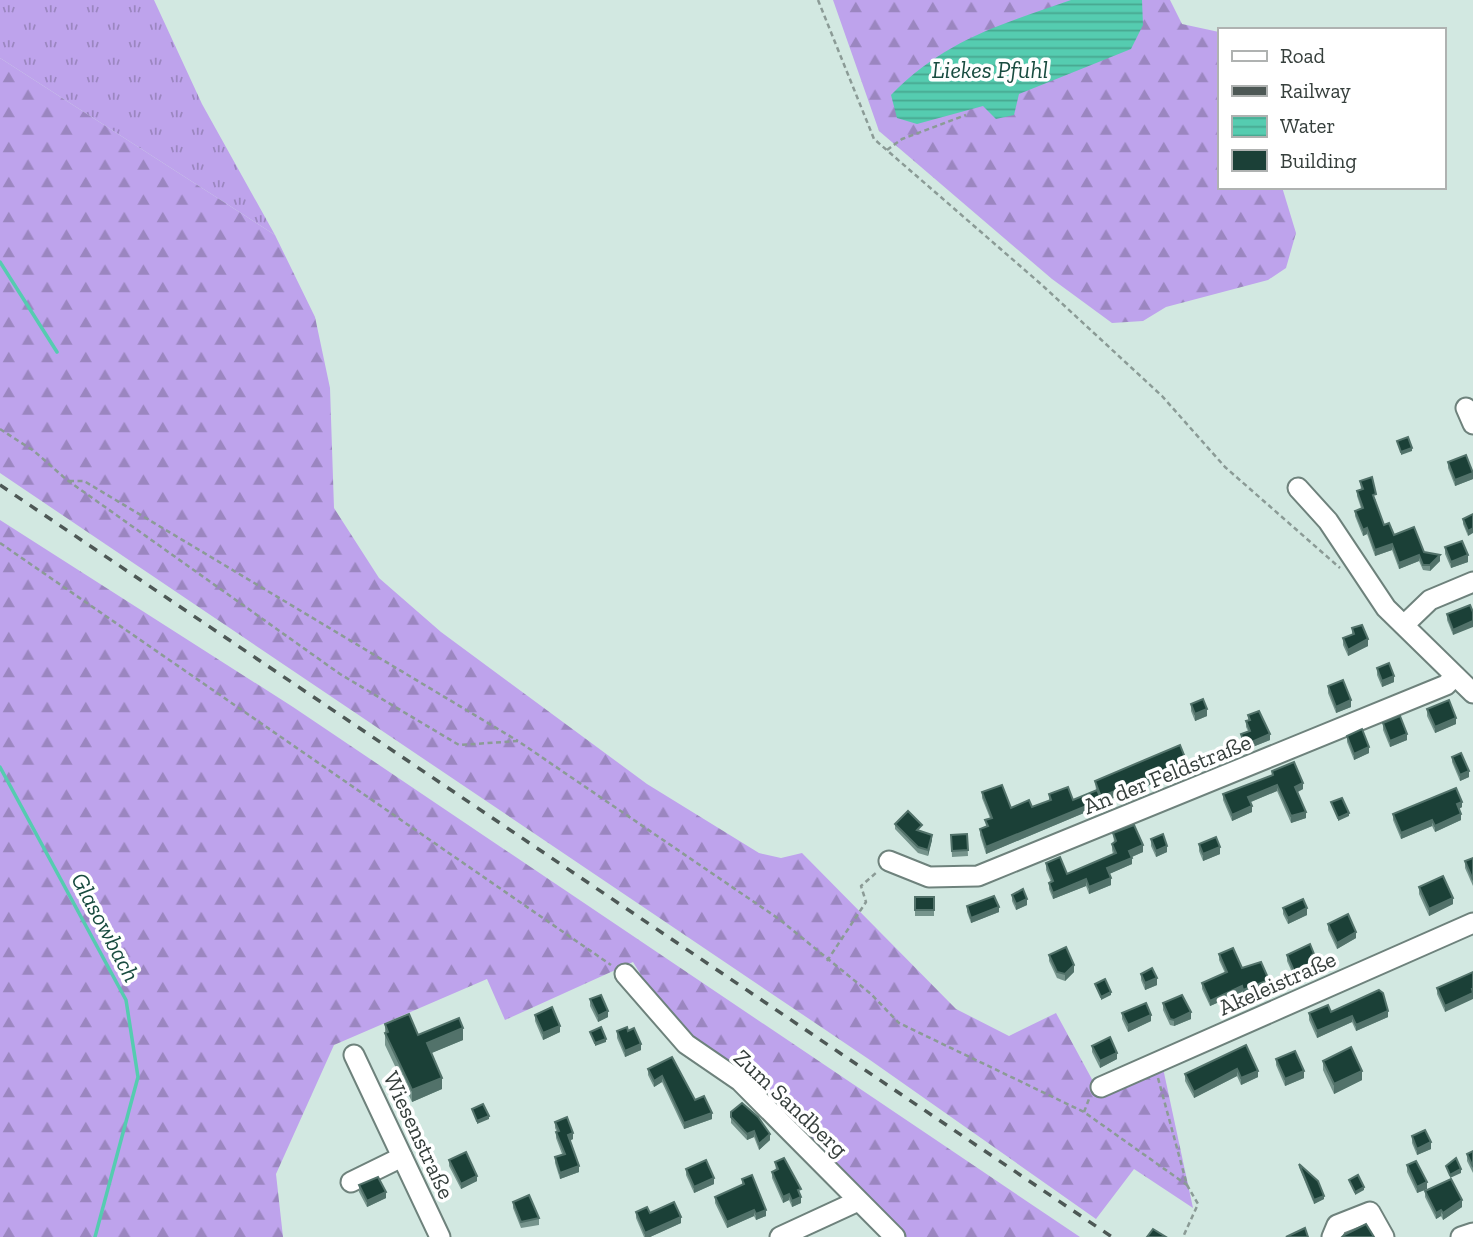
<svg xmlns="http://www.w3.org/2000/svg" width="1473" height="1237" font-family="'Zilla Slab',serif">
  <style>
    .grass { fill: url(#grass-tufts) }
    .forest { fill: url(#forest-firs) }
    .water { fill: url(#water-rules) }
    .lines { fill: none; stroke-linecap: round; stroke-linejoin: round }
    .stream { stroke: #55ccb0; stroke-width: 3.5 }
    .minor-casing { stroke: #6e827c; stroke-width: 23 }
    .path { stroke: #8b9b96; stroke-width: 2.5; stroke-dasharray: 5 3.5; stroke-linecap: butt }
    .minor { stroke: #fff; stroke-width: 19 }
    .rail { stroke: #4d5855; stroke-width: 3.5; stroke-dasharray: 9 9; stroke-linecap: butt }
    .wall { fill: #76948c }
    .shaded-wall { fill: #52726a }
    .building { fill: #1b4037; stroke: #52726a; stroke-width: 2 }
    .labels { text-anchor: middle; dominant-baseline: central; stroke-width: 7; stroke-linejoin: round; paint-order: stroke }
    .street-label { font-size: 23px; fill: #363f3c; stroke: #fff }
    .water-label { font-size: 24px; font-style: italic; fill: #194c40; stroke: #fff }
  </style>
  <defs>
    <pattern id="grass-tufts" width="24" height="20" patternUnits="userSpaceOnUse" patternTransform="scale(1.75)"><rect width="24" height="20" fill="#bea3ec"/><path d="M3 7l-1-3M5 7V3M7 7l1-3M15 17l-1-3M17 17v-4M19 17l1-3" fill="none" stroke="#9b86c0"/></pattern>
    <pattern id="forest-firs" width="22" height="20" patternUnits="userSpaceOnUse" patternTransform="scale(1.75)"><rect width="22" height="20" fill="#bea3ec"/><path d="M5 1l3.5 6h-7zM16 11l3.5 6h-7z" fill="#9b86c0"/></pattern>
    <pattern id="water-rules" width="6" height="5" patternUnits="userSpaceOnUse" patternTransform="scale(1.75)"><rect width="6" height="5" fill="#55ccb0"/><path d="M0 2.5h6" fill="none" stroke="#47a790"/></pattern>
  </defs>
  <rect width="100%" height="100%" fill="#d2e8e1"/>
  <path class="grass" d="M0 0H154L202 104 275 235 0 58Z"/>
  <g class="forest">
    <path d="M833 0H1170L1182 24 1219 32V187H1282L1296 233 1286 268 1268 280 1166 307 1143 321 1112 323 1052 279 879 131Z"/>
    <path d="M0 58 275 235 315 317 330 388 334 508 379 578 441 632 647 784 759 853 781 858 802 853 956 1009 1009 1036 1056 1013 1100 1094 1163 1068 1193 1208 1134 1169 1096 1219 870 1060 0 473Z"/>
    <path d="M0 520 293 707 1080 1237H902L670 1022 633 962 505 1020 487 979 334 1045 276 1174 283 1237H0Z"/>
  </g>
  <path class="water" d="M1071 0H1142L1143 25 1131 49 1019 94 1014 115 996 119 983 106 917 124 897 118 891 95C946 39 1000 25 1071 0Z"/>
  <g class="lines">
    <g class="stream">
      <path d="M0 262 57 352"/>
      <path d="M0 767 126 1000 138 1077 95 1237"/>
    </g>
    <g class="minor-casing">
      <g id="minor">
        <path d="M1466 408 1473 424"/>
        <path d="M1298 488 1328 521 1386 608 1473 693"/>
        <path d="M1404 625 1430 600 1473 582"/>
        <path d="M889 861 929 877 978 876 1446 685 1455 676"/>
        <path d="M625 974 686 1044 740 1081 895 1237"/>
        <path d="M354 1055 440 1237"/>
        <path d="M1101 1087 1473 923"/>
        <path d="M351 1182 402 1157"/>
        <path d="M780 1237 858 1201"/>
        <path d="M1332 1237 1337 1225 1370 1212 1384 1237"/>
        <path d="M1461 1237 1473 1233"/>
      </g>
    </g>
    <g class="path">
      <path d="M818 0 874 139 1042 285 1162 396 1225 467 1340 568"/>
      <path d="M887 150 902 139 966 115"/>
      <path d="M0 429 34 451 67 480 340 674 459 745 518 741 779 919 871 994 899 1023 1084 1112 1187 1185"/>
      <path d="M69 481H84L518 741"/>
      <path d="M0 543 611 965"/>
      <path d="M827 961 866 902 861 886 877 872"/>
      <path d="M1158 1078 1187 1185 1198 1204 1183 1237"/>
      <path d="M1084 1112 1089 1099"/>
    </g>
    <use href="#minor" class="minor"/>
    <path class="rail" d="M0 485 1112 1237"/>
  </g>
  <g class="wall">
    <path d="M1448 462 1473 479 1455 486 1448 468Z"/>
    <path d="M1360 481 1376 500H1375L1384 525 1394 535 1440 561 1430 571 1423 570 1419 561 1399 569 1392 550 1375 556 1367 534 1363 536 1355 516V511L1361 508 1357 496V491L1361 489Z"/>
    <path d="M1473 514 1468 536 1463 524V519Z"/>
    <path d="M1445 547 1468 562 1451 568 1445 554Z"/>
    <path d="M1470 605 1453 635 1447 620V614Z"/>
    <path d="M1352 628 1368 646 1348 656 1343 645V638L1352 635Z"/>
    <path d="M1377 668 1394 682 1382 687 1377 675Z"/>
    <path d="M1328 686 1351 707 1336 713 1328 693Z"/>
    <path d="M1191 704 1207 716 1195 721 1191 711Z"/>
    <path d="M1427 709 1456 724 1435 733 1427 716Z"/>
    <path d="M1248 715 1270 740 1245 750 1241 740V734L1248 731 1246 727V721L1248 720Z"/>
    <path d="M1383 723 1407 740 1390 747 1383 730Z"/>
    <path d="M1347 736 1369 753 1354 760 1347 742Z"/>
    <path d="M1452 757 1469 777 1460 781 1452 762Z"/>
    <path d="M1186 766 1136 792V798L1127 802 1124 794 1103 802 1104 810 1093 815 1091 810 986 854 980 835V829L986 826 985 820 990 818 982 798V792L1011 808 1032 807 1049 801V794L1073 800 1096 790 1095 781Z"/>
    <path d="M1272 771 1303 789 1298 792 1306 818 1291 823 1277 791 1251 802 1252 812 1232 821 1223 800V794L1272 776Z"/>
    <path d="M1462 807 1459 809 1461 820 1435 832 1432 826 1401 839 1393 820V814Z"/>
    <path d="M895 824 922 831H921L932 840 928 856 918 853 895 829Z"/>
    <path d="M1113 833 1143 852 1132 857V864L1109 874 1111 885 1089 894 1086 886 1053 899 1049 889V883L1051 882 1046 870V863L1067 874 1113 854 1112 850V844L1114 842Z"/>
    <path d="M967 834 968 856 952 857 951 835Z"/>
    <path d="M1151 839 1167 852 1156 857 1151 846Z"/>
    <path d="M1199 844 1220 854 1203 861 1199 851Z"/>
    <path d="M1473 858V886L1465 868V861Z"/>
    <path d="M1419 887 1453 904 1429 916 1419 894Z"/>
    <path d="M1012 895 1027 905 1016 910 1012 901Z"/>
    <rect x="915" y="897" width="19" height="19"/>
    <path d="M967 906 999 912 971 923 967 912Z"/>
    <path d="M1283 908 1307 915 1288 924 1283 914Z"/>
    <path d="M1328 924 1356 938 1337 949 1328 930Z"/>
    <path d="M1219 954 1242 968 1269 985 1243 996 1242 992 1210 1006 1202 989V983L1225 973 1219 960Z"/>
    <path d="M1049 955 1074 972 1065 981 1057 978 1049 961Z"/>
    <path d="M1287 955 1314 960 1315 968 1294 977 1287 961Z"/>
    <path d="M1473 972 1445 1012 1437 994V988Z"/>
    <path d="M1141 974 1157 985 1145 990 1141 980Z"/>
    <path d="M590 999 608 1017 598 1022 590 1006Z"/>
    <path d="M1163 1003 1191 1019 1174 1026 1170 1025 1163 1010Z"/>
    <path d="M1331 1012 1388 1017 1356 1031 1352 1022 1317 1038 1309 1020V1013Z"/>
    <path d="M1122 1013 1151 1021 1128 1032 1122 1019Z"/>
    <path d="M535 1015 560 1032 543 1040 535 1021Z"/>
    <path d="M385 1024 418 1035 463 1040 431 1053 442 1089 412 1102 385 1045Z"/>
    <path d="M617 1031H628L641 1050 625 1057 617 1038Z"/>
    <path d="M1246 1045 1258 1077 1241 1085 1237 1076 1194 1098 1185 1081V1074Z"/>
    <path d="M1092 1046 1117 1059 1100 1068 1092 1052Z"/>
    <path d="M672 1057 695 1100 712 1119 684 1129 662 1082 654 1087 648 1075V1069Z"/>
    <path d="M1276 1059 1304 1078 1285 1086 1276 1065Z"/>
    <path d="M1323 1061 1362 1080 1334 1094 1323 1070Z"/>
    <path d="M731 1112 770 1140 759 1150 754 1137 747 1140 731 1123Z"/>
    <path d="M555 1122 573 1139 570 1141 579 1172 560 1179 555 1163V1157L562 1154 556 1138V1132H557L555 1128Z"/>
    <path d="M1412 1136 1431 1149 1417 1155 1412 1143Z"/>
    <path d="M1473 1151V1173L1467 1161V1154Z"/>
    <path d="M449 1160 477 1181 461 1189 449 1166Z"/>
    <path d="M775 1162 801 1195V1203L792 1207 789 1200 783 1203 772 1178V1172L776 1170Z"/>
    <path d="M1299 1164 1324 1199 1314 1204 1299 1167Z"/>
    <path d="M1407 1165 1427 1189 1417 1193 1407 1172Z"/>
    <path d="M686 1169 714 1184 694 1193 686 1175Z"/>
    <path d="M742 1179 766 1216 756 1220 754 1216 727 1228 715 1203V1197L742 1185Z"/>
    <path d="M359 1185 386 1198 367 1207 359 1192Z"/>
    <path d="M1425 1191 1462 1207 1443 1220 1441 1216 1436 1219 1425 1197Z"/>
    <path d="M513 1202 539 1218V1225L521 1228 513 1208Z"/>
    <path d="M636 1212 650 1213 681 1223 650 1237H644L636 1218Z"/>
  </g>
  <g class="shaded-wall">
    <path d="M1412 448V451L1401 455V452Z"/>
    <path d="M1473 473V479L1455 486V480Z"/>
    <path d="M1367 528V534L1363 536V530Z"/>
    <path d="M1473 528V533L1468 536V531Z"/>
    <path d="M1392 544V550L1375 556V550Z"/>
    <path d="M1419 555V561L1399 569V563Z"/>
    <path d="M1440 555V561L1430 571V565Z"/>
    <path d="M1468 555V562L1451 568V562Z"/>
    <path d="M1473 621V627L1453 635V630Z"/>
    <path d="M1368 639V646L1348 656V650Z"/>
    <path d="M1394 676V682L1382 687V681Z"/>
    <path d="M1351 700V707L1336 713V707Z"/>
    <path d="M1207 709V716L1195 721V714Z"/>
    <path d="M1456 718V724L1435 733V727Z"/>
    <path d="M1270 734V740L1245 750V745Z"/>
    <path d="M1407 734V740L1390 747V741Z"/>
    <path d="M1369 747V753L1354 760V754Z"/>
    <path d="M1186 760V766L1134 793V786Z"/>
    <path d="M1469 771V777L1460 781V775Z"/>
    <path d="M1303 783V789L1295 793V787Z"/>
    <path d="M1277 785V791L1248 803V797Z"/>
    <path d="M1124 787V794L1101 803V797Z"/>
    <path d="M1136 792V798L1127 802V796Z"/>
    <path d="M1462 802V807L1457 810V804Z"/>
    <path d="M1091 804V810L986 854V847Z"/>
    <path d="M1104 804V810L1093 815V809Z"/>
    <path d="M1252 806V812L1232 821V815Z"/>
    <path d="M1306 812V818L1291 823V816Z"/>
    <path d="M1349 813V816L1338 821V818Z"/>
    <path d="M1461 814V820L1435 832V826Z"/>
    <path d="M1432 820V826L1401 839V833Z"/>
    <path d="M932 835V840L928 856V850Z"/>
    <path d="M1143 845V852L1129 858V851Z"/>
    <path d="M1167 846V852L1156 857V851Z"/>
    <path d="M1220 847V854L1203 861V854Z"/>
    <path d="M1132 858V864L1107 875V868Z"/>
    <path d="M1111 878V885L1089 894V887Z"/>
    <path d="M1086 879V886L1053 899V893Z"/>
    <path d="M1453 898V904L1429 916V909Z"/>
    <path d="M1027 899V905L1016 910V904Z"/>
    <path d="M999 907V912L971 923V918Z"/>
    <path d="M1307 908V915L1288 924V918Z"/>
    <path d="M1356 932V938L1337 949V943Z"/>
    <path d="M1315 962V968L1294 977V971Z"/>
    <path d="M1074 965V972L1065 981V974Z"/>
    <path d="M1157 978V985L1145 990V983Z"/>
    <path d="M1269 980V985L1243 996V990Z"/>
    <path d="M1242 986V992L1210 1006V1001Z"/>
    <path d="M1472 989H1473V999L1445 1012V1006Z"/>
    <path d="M1111 992V995L1101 1000V997Z"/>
    <path d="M608 1011V1017L598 1022V1016Z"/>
    <path d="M1388 1011V1017L1356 1031V1025Z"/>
    <path d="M1191 1012V1019L1174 1026V1020Z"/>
    <path d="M1151 1015V1021L1128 1032V1025Z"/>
    <path d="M1352 1016V1022L1317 1038V1031Z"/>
    <path d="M560 1026V1032L543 1040V1033Z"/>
    <path d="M463 1028V1040L427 1055V1043Z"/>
    <path d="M606 1039V1042L595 1046V1043Z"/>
    <path d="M641 1044V1050L625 1057V1051Z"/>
    <path d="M1117 1053V1059L1100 1068V1061Z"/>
    <path d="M1237 1069V1076L1194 1098V1092Z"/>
    <path d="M1258 1071V1077L1241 1085V1078Z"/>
    <path d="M1304 1071V1078L1285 1086V1079Z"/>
    <path d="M1362 1071V1080L1334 1094V1084Z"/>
    <path d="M662 1076V1082L654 1087V1081Z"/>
    <path d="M442 1078V1089L412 1102V1090Z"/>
    <path d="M712 1113V1119L684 1129V1123Z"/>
    <path d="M489 1116V1119L477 1124V1121Z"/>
    <path d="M754 1131V1137L747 1140V1134Z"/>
    <path d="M573 1133V1139L568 1141V1135Z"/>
    <path d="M770 1134V1140L759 1150V1144Z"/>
    <path d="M1431 1142V1149L1417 1155V1149Z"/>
    <path d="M579 1166V1172L560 1179V1173Z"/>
    <path d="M1461 1169V1173L1450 1178V1175Z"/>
    <path d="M477 1176V1181L461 1189V1184Z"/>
    <path d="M714 1178V1184L694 1193V1187Z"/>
    <path d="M1427 1182V1189L1417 1193V1187Z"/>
    <path d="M1364 1187V1190L1355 1195V1192Z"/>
    <path d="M386 1192V1198L367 1207V1201Z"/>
    <path d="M789 1194V1200L783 1203V1197Z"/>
    <path d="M1324 1196V1199L1314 1204V1200Z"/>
    <path d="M801 1197V1203L792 1207V1201Z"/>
    <path d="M1462 1200V1207L1443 1220V1213Z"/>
    <path d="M754 1210V1216L727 1228V1222Z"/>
    <path d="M766 1210V1216L756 1220V1214Z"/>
    <path d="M1441 1210V1216L1436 1219V1213Z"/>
    <path d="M681 1217V1223L650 1237H645V1233Z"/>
  </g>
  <g class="building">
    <path d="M1408 437 1412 448 1401 452 1397 441Z"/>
    <path d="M1466 455 1473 473 1455 480 1448 462Z"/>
    <path d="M1372 477 1376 494 1373 495 1384 525 1389 523 1394 535 1414 527 1424 552 1440 555 1430 565H1423L1419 555 1399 563 1392 544 1375 550 1367 528 1363 530 1355 511 1363 508 1357 491 1363 489 1360 481Z"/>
    <path d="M1473 514V528L1468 531 1463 519Z"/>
    <path d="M1462 541 1468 555 1451 562 1445 547Z"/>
    <path d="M1470 605 1473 612V621L1453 630 1447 614Z"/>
    <path d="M1362 625 1368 639 1348 650 1343 638 1354 634 1352 628Z"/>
    <path d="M1389 663 1394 676 1382 681 1377 668Z"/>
    <path d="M1343 680 1351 700 1336 707 1328 686Z"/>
    <path d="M1203 699 1207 709 1195 714 1191 704Z"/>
    <path d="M1449 700 1456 718 1435 727 1427 709Z"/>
    <path d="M1259 711 1270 734 1245 745 1241 734 1250 731 1246 721 1250 720 1248 715Z"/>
    <path d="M1400 716 1407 734 1390 741 1383 723Z"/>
    <path d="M1362 729 1369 747 1354 754 1347 736Z"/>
    <path d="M1180 745 1186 760 1134 786 1136 792 1127 796 1124 787 1101 797 1095 781Z"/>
    <path d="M1461 753 1469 771 1460 775 1452 757Z"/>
    <path d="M1294 762 1303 783 1295 787 1306 812 1291 816 1277 785 1248 797 1252 806 1232 815 1223 794 1273 775 1272 771Z"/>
    <path d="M1002 785 1011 808 1029 800 1032 807 1051 800 1049 794 1068 787 1073 800 1097 790 1104 804 1093 809 1091 804 986 847 980 829 988 826 985 820 992 818 982 792Z"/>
    <path d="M1456 788 1462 802 1457 804 1461 814 1435 826 1432 820 1401 833 1393 814Z"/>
    <path d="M1342 798 1349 813 1338 818 1331 802Z"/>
    <path d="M908 811 922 825 917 830 932 835 928 850 918 847 895 824Z"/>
    <path d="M1134 825 1143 845 1129 851 1132 858 1107 868 1111 878 1089 887 1086 879 1053 893 1049 883 1053 881 1046 863 1060 857 1067 874 1116 853 1112 844 1116 841 1113 833Z"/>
    <path d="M967 834 968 850 952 851 951 835Z"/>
    <path d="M1163 834 1167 846 1156 851 1151 839Z"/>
    <path d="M1216 837 1220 847 1203 854 1199 844Z"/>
    <path d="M1473 858V880L1465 861Z"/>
    <path d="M1443 876 1453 898 1429 909 1419 887Z"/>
    <path d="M1023 889 1027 899 1016 904 1012 895Z"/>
    <path d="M994 896 999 907 971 918 967 906Z"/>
    <rect x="915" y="897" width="19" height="13"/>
    <path d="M1303 899 1307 908 1288 918 1283 908Z"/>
    <path d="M1348 914 1356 932 1337 943 1328 924Z"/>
    <path d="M1310 944 1314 954 1312 955 1315 962 1294 971 1287 955Z"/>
    <path d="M1066 947 1074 965 1065 974 1057 972 1049 955Z"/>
    <path d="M1233 948 1242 968 1261 962 1269 980 1243 990 1242 986 1210 1001 1202 983 1227 972 1219 954Z"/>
    <path d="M1152 968 1157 978 1145 983 1141 974Z"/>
    <path d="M1473 972V989H1472L1473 993 1445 1006 1437 988Z"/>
    <path d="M1105 979 1111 992 1101 997 1095 984Z"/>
    <path d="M1379 990 1383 993 1388 1011 1356 1025 1352 1016 1317 1031 1309 1013 1328 1005 1331 1012Z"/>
    <path d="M601 995 608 1011 598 1016 590 999Z"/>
    <path d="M1182 995 1191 1012 1174 1020 1170 1019 1163 1003Z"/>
    <path d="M1146 1003 1151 1015 1128 1025 1122 1013Z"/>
    <path d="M552 1007 560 1026 543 1033 535 1015Z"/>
    <path d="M409 1014 418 1035 459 1018 463 1028 427 1043 442 1078 412 1090 385 1033 388 1032 385 1024Z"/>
    <path d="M601 1027 606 1039 595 1043 590 1032Z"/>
    <path d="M627 1027 628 1031 634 1028 641 1044 625 1051 617 1031Z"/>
    <path d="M1110 1037 1117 1053 1100 1061 1092 1046Z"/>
    <path d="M1246 1045 1258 1071 1241 1078 1237 1069 1194 1092 1185 1074Z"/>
    <path d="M1351 1047 1362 1071 1334 1084 1323 1061Z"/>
    <path d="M1295 1051 1304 1071 1285 1079 1276 1059Z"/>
    <path d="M672 1057 695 1100 704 1096 712 1113 684 1123 662 1076 654 1081 648 1069Z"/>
    <path d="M742 1103 758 1117 770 1134 759 1144 754 1131 747 1134 731 1117V1112Z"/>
    <path d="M483 1104 489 1116 477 1121 472 1109Z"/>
    <path d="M567 1117 573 1133 568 1135 579 1166 560 1173 555 1157 565 1154 556 1132 559 1131 555 1122Z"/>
    <path d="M1425 1130 1431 1142 1417 1149 1412 1136Z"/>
    <path d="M1473 1151V1167L1467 1154Z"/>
    <path d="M466 1152 477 1176 461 1184 449 1160Z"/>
    <path d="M784 1158 801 1189 798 1190 801 1197 792 1201 789 1194 783 1197 772 1172 778 1169 775 1162Z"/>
    <path d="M1456 1158 1461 1169 1450 1175 1446 1166Z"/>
    <path d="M706 1160 714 1178 694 1187 686 1169Z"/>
    <path d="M1416 1161 1427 1182 1417 1187 1407 1165Z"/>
    <path d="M1299 1164 1318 1181 1324 1196 1314 1200Z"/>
    <path d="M752 1175 766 1210 756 1214 754 1210 727 1222 715 1197 744 1184 742 1179Z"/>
    <path d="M1358 1175 1364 1187 1355 1192 1349 1180Z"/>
    <path d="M378 1177 386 1192 367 1201 359 1185Z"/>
    <path d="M1451 1179 1462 1200 1443 1213 1441 1210 1436 1213 1425 1191Z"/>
    <path d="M529 1195 539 1218 521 1222 513 1202Z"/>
    <path d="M674 1202 681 1217 645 1233 636 1212 647 1207 650 1213Z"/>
    <path d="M1366 1224 1374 1237H1342L1344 1235Z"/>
    <path d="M1305 1228 1308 1237H1286Z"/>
    <path d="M1153 1229 1166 1237H1147Z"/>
  </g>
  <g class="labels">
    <g class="street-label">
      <text transform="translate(1167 774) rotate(-22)">An der Feldstraße</text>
      <text transform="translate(1277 983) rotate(-24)">Akeleistraße</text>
      <text transform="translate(791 1103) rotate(43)">Zum Sandberg</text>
      <text transform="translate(419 1135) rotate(65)">Wiesenstraße</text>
    </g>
    <g class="water-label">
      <text x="990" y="69">Liekes Pfuhl</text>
      <text transform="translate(106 927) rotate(62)">Glasowbach</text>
    </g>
  </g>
  <rect x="1218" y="28" width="228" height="161" fill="#ffffff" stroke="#afb2b1" stroke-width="2"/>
  <rect x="1232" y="51" width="35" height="10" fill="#ffffff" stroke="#afb2b1" stroke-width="2"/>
  <text x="1280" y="63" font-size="21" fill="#363f3c">Road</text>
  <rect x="1232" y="86" width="35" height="10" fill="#4d5855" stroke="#afb2b1" stroke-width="2"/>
  <text x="1280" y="98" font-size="21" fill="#363f3c">Railway</text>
  <rect x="1232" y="116" width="35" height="21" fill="url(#water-rules)" stroke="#afb2b1" stroke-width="2"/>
  <text x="1280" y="133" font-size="21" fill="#363f3c">Water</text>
  <rect x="1232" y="150" width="35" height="21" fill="#1b4037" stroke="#afb2b1" stroke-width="2"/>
  <text x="1280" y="168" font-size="21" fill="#363f3c">Building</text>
</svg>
